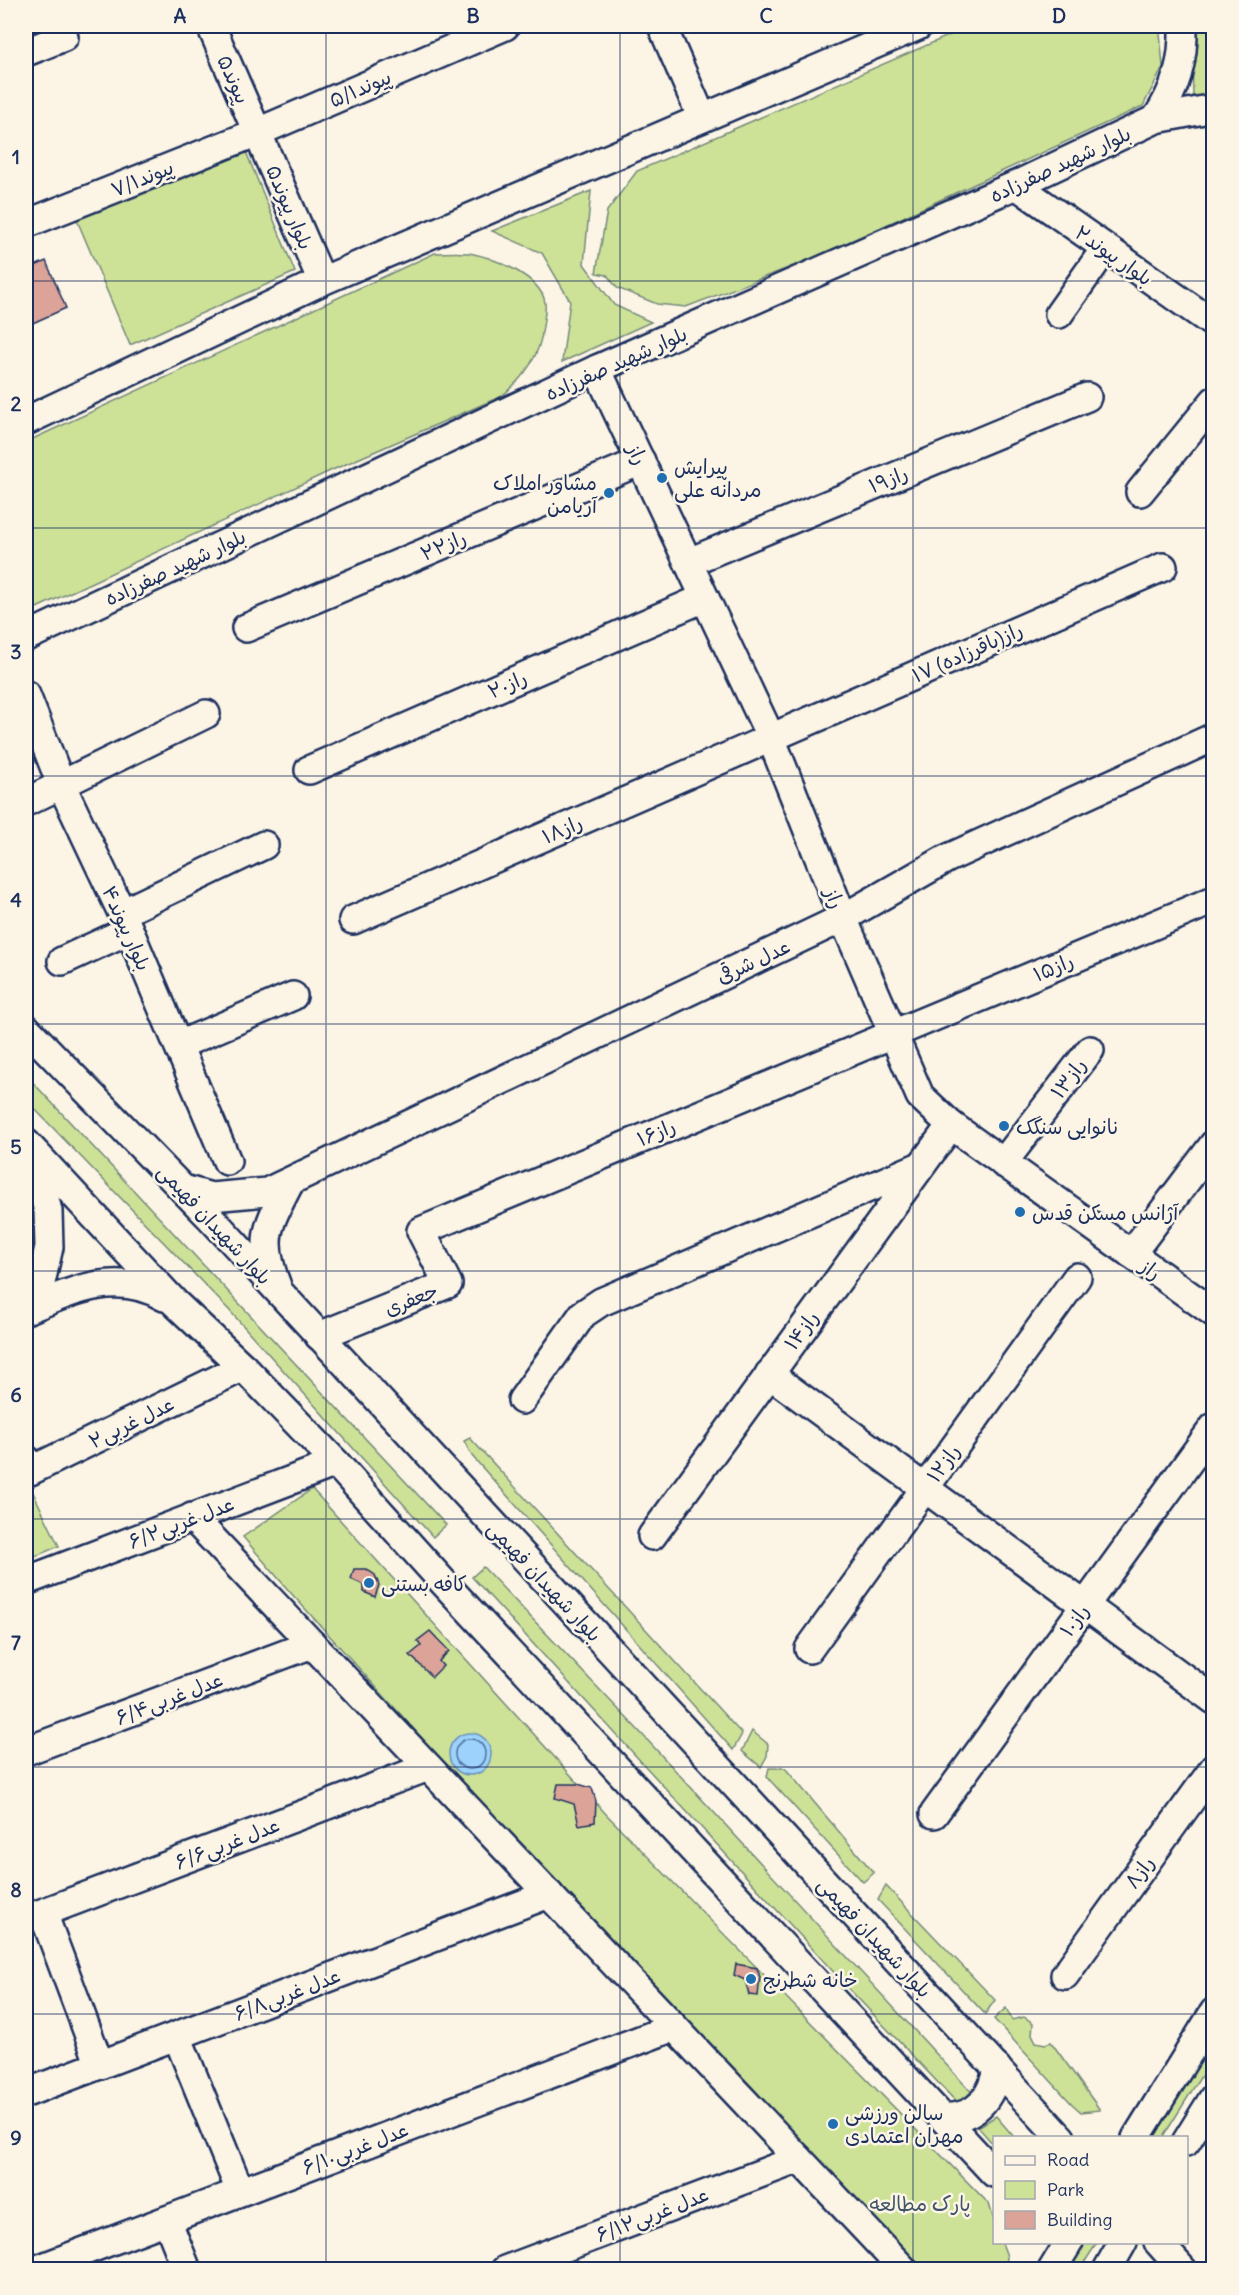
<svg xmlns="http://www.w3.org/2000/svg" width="1239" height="2295" font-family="Delius,'Playpen Sans Arabic',sans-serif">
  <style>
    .green { fill: #cde297; stroke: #74887a; stroke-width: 1.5 }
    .water { fill: #9cd2fb; stroke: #6891bc; stroke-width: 1.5 }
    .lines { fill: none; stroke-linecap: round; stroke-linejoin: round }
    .shore { stroke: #4f709d; stroke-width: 1.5 }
    .building { fill: #dca398; stroke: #1b2f5e; stroke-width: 1.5 }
    .minor-casing { stroke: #1b2f5e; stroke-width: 32 }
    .minor { stroke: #fcf5e5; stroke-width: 27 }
    .grid { fill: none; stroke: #1b2f5e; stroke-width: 1.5; stroke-opacity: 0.55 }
    .poi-dot { fill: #1f6fb2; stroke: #fcf5e5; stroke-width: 2 }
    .labels { text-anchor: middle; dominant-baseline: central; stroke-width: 5; stroke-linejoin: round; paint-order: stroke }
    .street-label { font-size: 20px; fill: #1b2f5e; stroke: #fcf5e5 }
    .poi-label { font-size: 20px; fill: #1b2f5e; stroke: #fcf5e5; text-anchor: start }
    .park-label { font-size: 20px; fill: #3f5369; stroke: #fcf5e5 }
    .neatline { fill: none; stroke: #1b2f5e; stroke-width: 2 }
    .grid-label { font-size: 20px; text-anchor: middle; font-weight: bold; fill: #1b2f5e }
  </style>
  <rect width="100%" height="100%" fill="#fcf5e5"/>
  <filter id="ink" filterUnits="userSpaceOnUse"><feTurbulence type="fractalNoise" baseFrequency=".0167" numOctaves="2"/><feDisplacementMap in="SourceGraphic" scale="12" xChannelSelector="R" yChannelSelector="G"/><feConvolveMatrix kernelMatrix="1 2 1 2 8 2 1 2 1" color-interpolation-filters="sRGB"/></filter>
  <g filter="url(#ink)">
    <g class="green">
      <path d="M971 26H1156L1160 33 1163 67 1143 106 817 257 686 307 657 304 617 288 607 275 596 273 607 211 637 171Z"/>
      <path d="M1191 26H1213V97L1193 96Z"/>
      <path d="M242 142 295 272 130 345 74 213Z"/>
      <path d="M591 191 584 264 614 305 651 322 562 362 570 301 542 253 492 231Z"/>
      <path d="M435 253C445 253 456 252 467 253 490 255 542 277 545 303 546 311 544 319 543 326 540 357 525 376 502 396L330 471 26 613V442Z"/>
      <path d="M26 1075 446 1525 433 1537 229 1310 26 1100Z"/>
      <path d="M470 1438 742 1734 733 1750 472 1456 464 1441Z"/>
      <path d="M26 1478 59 1546 26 1560Z"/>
      <path d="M312 1489 606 1814 989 2204 994 2220V2242L1002 2243 1007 2256 1006 2269H914L655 1996 290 1592 243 1537Z"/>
      <path d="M483 1567 639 1731 975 2096 964 2110 851 1991 472 1577Z"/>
      <path d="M752 1731 768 1744 767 1756 761 1767 742 1751Z"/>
      <path d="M769 1768H785L874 1873 863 1882 767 1777Z"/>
      <path d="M886 1886 995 2000 985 2014 878 1900Z"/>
      <path d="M1006 2008 1012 2020 1024 2017 1033 2023 1032 2034 1036 2042 1045 2044 1051 2042 1100 2110 1081 2112 1072 2104 994 2019Z"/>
      <path d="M1213 2028V2057L1163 2137 1145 2138Z"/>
      <path d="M996 2116 1014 2137 994 2138V2145L978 2127Z"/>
      <path d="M1079 2243H1097L1080 2269 1062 2270Z"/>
    </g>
    <circle class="water" cx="470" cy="1754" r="21"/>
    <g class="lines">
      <circle class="shore" cx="470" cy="1754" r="15"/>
    </g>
    <g class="building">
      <path d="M46 261 66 308 26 326V270Z"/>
      <path d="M354 1569H366L375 1575 379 1585 375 1597 364 1592V1585L351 1579Z"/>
      <path d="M430 1631 449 1651 439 1661 443 1666 432 1677 410 1655 421 1646 417 1641Z"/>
      <path d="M558 1784H578L592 1788 596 1801 595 1822 579 1825 574 1804 555 1798Z"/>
      <path d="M736 1964 757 1968 760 1977 758 1996 749 1995 745 1980 734 1975Z"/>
    </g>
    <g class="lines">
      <g class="minor-casing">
        <g id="minor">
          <path d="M211 26 322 281"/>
          <path d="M662 26 702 118"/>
          <path d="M26 52 64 37"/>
          <path d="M1156 119C1176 89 1184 61 1183 26"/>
          <path d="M1016 185 1214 324"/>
          <path d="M26 224 258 132 505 26"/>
          <path d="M1059 314 1105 249"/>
          <path d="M597 369 771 738 843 918 920 1096 951 1125 1214 1313"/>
          <path d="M26 421 322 281 918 26"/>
          <path d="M1140 492 1214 401"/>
          <path d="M689 562 1087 397"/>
          <path d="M246 628 641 461"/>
          <path d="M26 637 597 369 1016 185 1156 119 1214 108"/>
          <path d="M26 695 61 784 122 913 227 1161"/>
          <path d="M309 770 704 598"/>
          <path d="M26 802 206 714"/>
          <path d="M122 913 264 845"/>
          <path d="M353 920 1163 567"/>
          <path d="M62 961 129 930"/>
          <path d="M26 1028 209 1216 1061 2138"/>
          <path d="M179 1045 293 996"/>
          <path d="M26 1143 175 1303 243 1367 336 1463 444 1583 994 2173"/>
          <path d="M33 1154 48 1211 49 1247 36 1305"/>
          <path d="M1003 1163 1090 1050"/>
          <path d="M183 1189 211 1197 267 1192 843 918 946 859 1214 737"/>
          <path d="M1131 1254 1214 1144"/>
          <path d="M277 1286C258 1237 268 1226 290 1182"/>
          <path d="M26 1310C72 1291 117 1269 164 1297"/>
          <path d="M319 1336 448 1284 421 1231 1214 900"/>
          <path d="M769 1374 1214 1700"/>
          <path d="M522 1400 583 1314 601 1302 918 1167"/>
          <path d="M26 1459 30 1471 243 1367"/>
          <path d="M192 1517 904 2270"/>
          <path d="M652 1536 951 1125"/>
          <path d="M26 1581 336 1463"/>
          <path d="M809 1649 1077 1277"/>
          <path d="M26 1751 312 1644"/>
          <path d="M934 1814 1214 1427"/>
          <path d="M43 1913 100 2065"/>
          <path d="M26 1919 428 1767"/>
          <path d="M1065 1975 1214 1768"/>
          <path d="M177 2036 240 2191"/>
          <path d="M26 2093 549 1894"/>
          <path d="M942 2117C974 2120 992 2099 997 2068"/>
          <path d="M1136 2138 1214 2012"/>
          <path d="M1186 2142 1214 2097"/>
          <path d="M167 2220 187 2270"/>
          <path d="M1158 2242 1183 2270"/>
          <path d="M35 2270 674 2027"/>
          <path d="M505 2270 799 2159"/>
          <path d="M1052 2270 1069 2242"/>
          <path d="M1107 2270 1123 2242"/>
        </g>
      </g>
      <use href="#minor" class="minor"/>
    </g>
  </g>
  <path class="grid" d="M326 26V2270M620 26V2270M913 26V2270M26 281H1214M26 528H1214M26 776H1214M26 1024H1214M26 1271H1214M26 1519H1214M26 1767H1214M26 2014H1214"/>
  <g class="poi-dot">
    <circle cx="662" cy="478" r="6"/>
    <circle cx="609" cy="493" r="6"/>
    <circle cx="1004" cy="1126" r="6"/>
    <circle cx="1020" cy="1212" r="6"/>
    <circle cx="369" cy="1583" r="6"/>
    <circle cx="751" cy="1979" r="6"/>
    <circle cx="833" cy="2124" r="6"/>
  </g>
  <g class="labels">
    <g class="street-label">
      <text transform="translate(234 79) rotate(66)">پیوند۵</text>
      <text transform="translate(360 88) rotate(-23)">پیوند۵/۱</text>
      <text transform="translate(1060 164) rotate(-25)">بلوار شهید صفرزاده</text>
      <text transform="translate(142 178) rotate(-22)">پیوند۷/۱</text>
      <text transform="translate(290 207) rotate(67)">بلوار پیوند۵</text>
      <text transform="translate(1114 255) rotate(35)">بلوار پیوند۲</text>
      <text transform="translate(616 363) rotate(-24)">بلوار شهید صفرزاده</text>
      <text transform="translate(638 454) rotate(64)">راز</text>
      <text transform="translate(888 479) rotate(-22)">راز۱۹</text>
      <text transform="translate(443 545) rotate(-23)">راز۲۲</text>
      <text transform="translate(175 567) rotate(-25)">بلوار شهید صفرزاده</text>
      <text transform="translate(967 652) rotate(-24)">۱۷ راز(باقرزاده)</text>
      <text transform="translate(507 684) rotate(-24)">راز۲۰</text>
      <text transform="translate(562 829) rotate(-24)">راز۱۸</text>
      <text transform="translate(835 898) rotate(68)">راز</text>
      <text transform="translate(127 928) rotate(66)">بلوار پیوند۴</text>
      <text transform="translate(753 961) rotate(-25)">عدل شرقی</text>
      <text transform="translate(1053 967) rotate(-23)">راز۱۵</text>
      <text transform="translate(1068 1078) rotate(-53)">راز۱۳</text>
      <text transform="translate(656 1132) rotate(-23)">راز۱۶</text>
      <text transform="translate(215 1224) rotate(47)">بلوار شهیدان فهیمی</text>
      <text transform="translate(1151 1269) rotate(36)">راز</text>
      <text transform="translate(411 1299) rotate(-22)">جعفری</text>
      <text transform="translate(801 1330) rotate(-54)">راز۱۴</text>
      <text transform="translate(131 1422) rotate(-26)">عدل غربی۲</text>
      <text transform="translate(943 1463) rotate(-54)">راز۱۲</text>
      <text transform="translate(181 1522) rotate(-21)">۶/۲عدل غربی</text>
      <text transform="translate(545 1581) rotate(47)">بلوار شهیدان فهیمی</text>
      <text transform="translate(1074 1620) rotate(-54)">راز۱۰</text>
      <text transform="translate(169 1698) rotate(-21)">۶/۴عدل غربی</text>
      <text transform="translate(227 1843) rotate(-21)">۶/۶عدل غربی</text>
      <text transform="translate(1139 1872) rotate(-54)">راز۸</text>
      <text transform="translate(875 1937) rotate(47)">بلوار شهیدان فهیمی</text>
      <text transform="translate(287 1994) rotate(-21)">۶/۸عدل غربی</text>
      <text transform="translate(355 2148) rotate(-21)">۶/۱۰عدل غربی</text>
      <text transform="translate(652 2214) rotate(-21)">۶/۱۲عدل غربی</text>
    </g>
    <g class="poi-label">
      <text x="674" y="466">پیرایش<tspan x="674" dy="23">مردانه علی</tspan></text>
      <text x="597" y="482" text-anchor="end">مشاور املاک<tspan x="597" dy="23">آریامن</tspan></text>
      <text x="1016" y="1126">نانوایی سنگک</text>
      <text x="1032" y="1212">آژانس مسکن قدس</text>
      <text x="381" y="1583">کافه بستنی</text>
      <text x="763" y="1979">خانه شطرنج</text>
      <text x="845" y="2112">سالن ورزشی<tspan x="845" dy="23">مهران اعتمادی</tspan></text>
    </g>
    <g class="park-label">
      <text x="920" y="2203">پارک مطالعه</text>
    </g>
  </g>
  <rect width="1239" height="2295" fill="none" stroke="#fcf5e5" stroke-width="66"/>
  <rect x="993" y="2136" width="195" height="108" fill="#fcf5e5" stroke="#a2a6af" stroke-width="1.5"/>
  <rect x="1005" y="2156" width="30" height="9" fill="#fcf5e5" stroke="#a2a6af" stroke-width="1.5"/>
  <text x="1047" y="2166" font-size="18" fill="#1b2f5e">Road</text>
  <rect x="1005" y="2181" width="30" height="18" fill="#cde297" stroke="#a2a6af" stroke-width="1.5"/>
  <text x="1047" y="2196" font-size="18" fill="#1b2f5e">Park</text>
  <rect x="1005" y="2211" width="30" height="18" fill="#dca398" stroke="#a2a6af" stroke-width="1.5"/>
  <text x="1047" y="2226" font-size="18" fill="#1b2f5e">Building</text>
  <rect x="33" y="33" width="1173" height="2229" class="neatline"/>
  <g class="grid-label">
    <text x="180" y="23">A</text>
    <text x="473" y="23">B</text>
    <text x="766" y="23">C</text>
    <text x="1059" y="23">D</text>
    <text x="16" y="164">1</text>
    <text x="16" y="411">2</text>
    <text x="16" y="659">3</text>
    <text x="16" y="907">4</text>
    <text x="16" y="1154">5</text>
    <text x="16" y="1402">6</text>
    <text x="16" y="1650">7</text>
    <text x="16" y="1897">8</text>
    <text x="16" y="2145">9</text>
  </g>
</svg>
